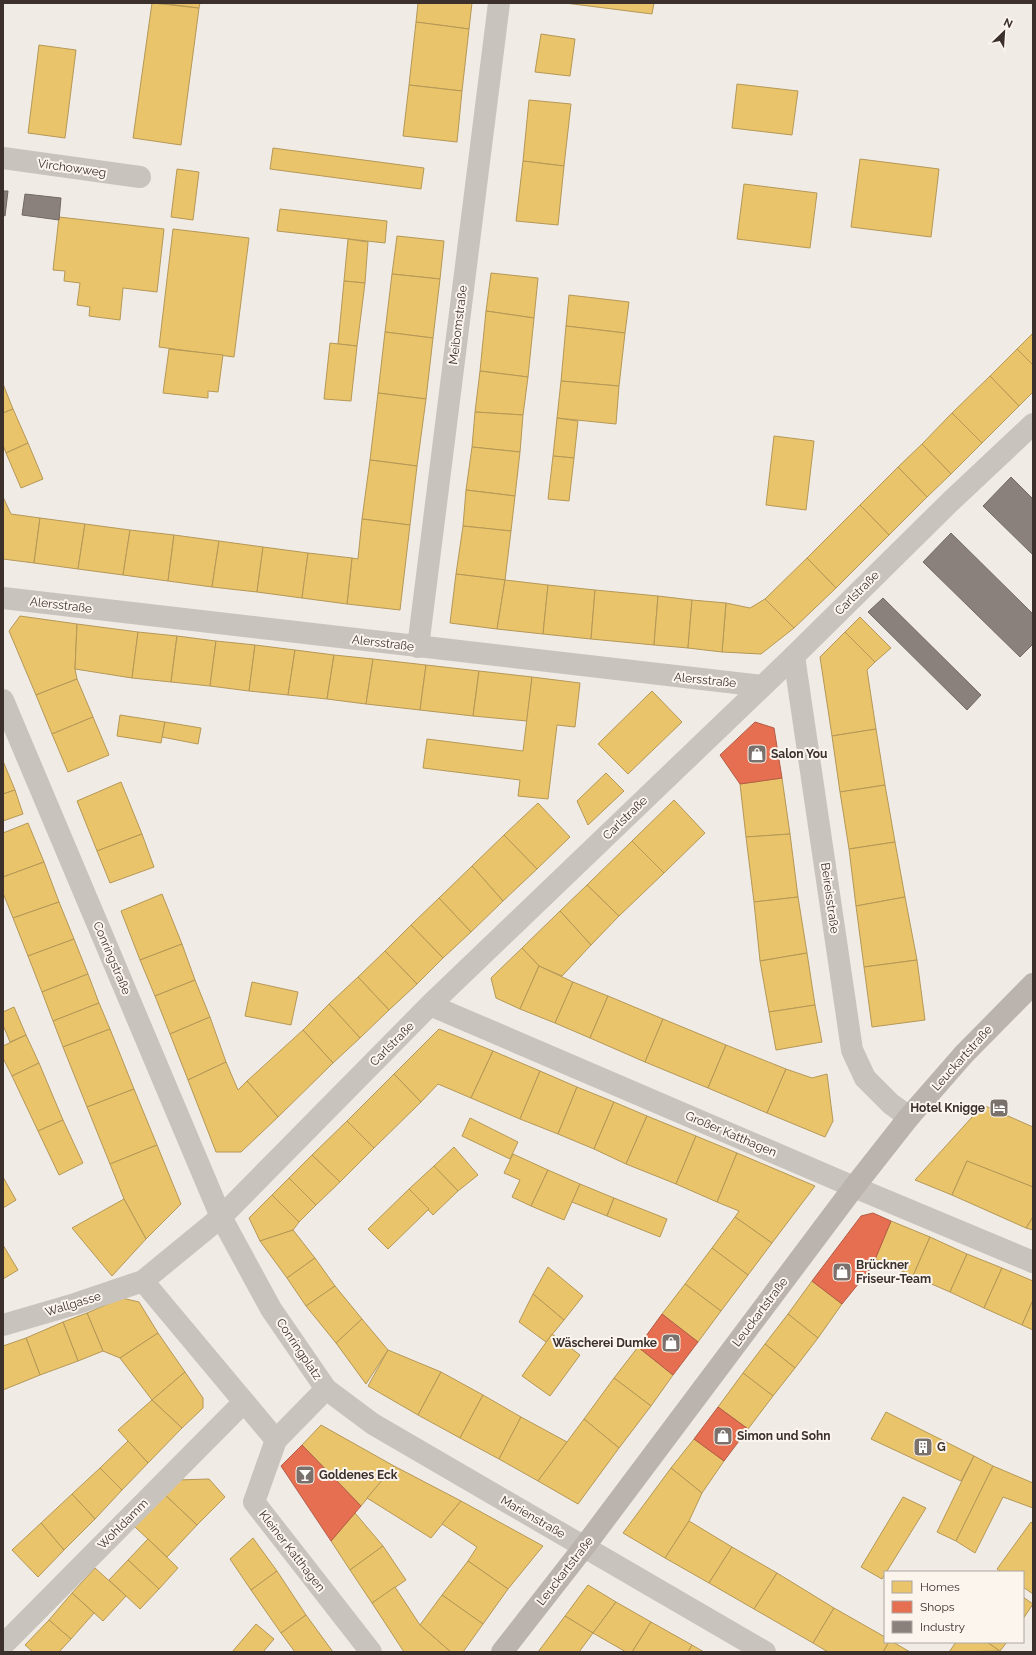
<svg xmlns="http://www.w3.org/2000/svg" width="1036" height="1655" font-family="Raleway,sans-serif">
  <style>
    .homes { fill: #e9c46a; stroke: #b59857 }
    .shops { fill: #e76f51; stroke: #b35c46 }
    .industry { fill: #8a817c; stroke: #726964 }
    .lines { fill: none; stroke-linecap: round; stroke-linejoin: round }
    .street { stroke: #c9c3be; stroke-width: 22 }
    .secondary { stroke: #bab3ae; stroke-width: 22 }
    .labels { text-anchor: middle; dominant-baseline: central; stroke-width: 4; stroke-linejoin: round; paint-order: stroke }
    .street-label { font-size: 12px; fill: #3b302b; stroke: #fbf5ee }
    .poi-label { font-size: 12px; font-weight: bold; fill: #3b302b; stroke: #fbf5ee; text-anchor: start }
  </style>
  <rect width="100%" height="100%" fill="#f0ebe5"/>
  <g class="homes">
    <path d="M152 3 199 8 181 145 133 138Z"/>
    <path d="M160 3H200L199 8Z"/>
    <path d="M418 3H472L469 29 416 22Z"/>
    <path d="M565 3H654L652 14Z"/>
    <path d="M416 22 469 29 462 91 409 85Z"/>
    <path d="M541 34 575 39 570 76 535 72Z"/>
    <path d="M39 45 76 50 65 138 28 133Z"/>
    <path d="M737 84 798 91 792 135 732 128Z"/>
    <path d="M409 85 462 91 457 142 403 136Z"/>
    <path d="M529 100 571 104 564 166 523 161Z"/>
    <path d="M273 148 424 168 421 189 270 169Z"/>
    <path d="M860 159 939 169 931 237 851 227Z"/>
    <path d="M523 161 564 166 558 225 516 221Z"/>
    <path d="M177 169 199 172 193 220 171 217Z"/>
    <path d="M744 184 817 193 810 248 737 239Z"/>
    <path d="M280 209 387 221 385 243 277 231Z"/>
    <path d="M59 217 164 229 157 292 123 288 120 320 89 316 90 307 77 305 80 283 64 281 65 271 53 270Z"/>
    <path d="M173 229 249 238 234 357 159 347Z"/>
    <path d="M397 236 444 241 440 279 392 274Z"/>
    <path d="M348 239 368 242 365 283 344 281Z"/>
    <path d="M491 273 538 278 534 318 486 311Z"/>
    <path d="M392 274 440 279 433 338 385 332Z"/>
    <path d="M344 281 365 283 357 346 338 344Z"/>
    <path d="M569 295 629 302 625 333 566 326Z"/>
    <path d="M486 311 534 318 528 377 480 371Z"/>
    <path d="M566 326 625 333 619 386 561 381Z"/>
    <path d="M385 332 433 338 426 399 378 393Z"/>
    <path d="M1033 333V365L1017 349Z"/>
    <path d="M330 343 357 346 351 401 324 399Z"/>
    <path d="M169 349 223 355 218 392 208 391V398L163 393Z"/>
    <path d="M1017 349 1033 365V392L1019 406 990 376Z"/>
    <path d="M480 371 528 377 523 415 475 412Z"/>
    <path d="M990 376 1019 406 982 443 952 413Z"/>
    <path d="M561 381 619 386 616 424 557 418Z"/>
    <path d="M3 384 13 409 3 413Z"/>
    <path d="M378 393 426 399 417 466 370 460Z"/>
    <path d="M13 409 28 443 6 453 3 445V413Z"/>
    <path d="M475 412 523 415 520 452 472 447Z"/>
    <path d="M952 413 982 443 951 474 922 444Z"/>
    <path d="M557 418 578 421 574 458 553 456Z"/>
    <path d="M774 436 814 441 806 510 766 505Z"/>
    <path d="M28 443 43 479 21 488 6 453Z"/>
    <path d="M922 444 951 474 927 497 898 467Z"/>
    <path d="M472 447 520 452 515 496 466 490Z"/>
    <path d="M553 456 574 458 569 501 548 499Z"/>
    <path d="M370 460 417 466 410 525 362 519Z"/>
    <path d="M898 467 927 497 889 535 860 505Z"/>
    <path d="M466 490 515 496 511 531 463 526Z"/>
    <path d="M3 497 11 514 40 518 34 563 3 559Z"/>
    <path d="M860 505 889 535 836 588 807 558Z"/>
    <path d="M40 518 85 524 78 569 34 563Z"/>
    <path d="M362 519 410 525 400 610 347 604 352 558 358 559Z"/>
    <path d="M85 524 130 530 123 575 78 569Z"/>
    <path d="M463 526 511 531 505 580 456 574Z"/>
    <path d="M130 530 174 535 168 581 123 575Z"/>
    <path d="M174 535 219 541 212 587 168 581Z"/>
    <path d="M219 541 263 547 257 592 212 587Z"/>
    <path d="M263 547 308 553 302 598 257 592Z"/>
    <path d="M308 553 352 558 347 604 302 598Z"/>
    <path d="M807 558 836 588 794 628 765 599Z"/>
    <path d="M456 574 505 580 497 629 450 623Z"/>
    <path d="M505 580 548 585 543 634 497 629Z"/>
    <path d="M548 585 595 590 591 639 543 634Z"/>
    <path d="M595 590 658 596 654 645 591 639Z"/>
    <path d="M658 596 692 600 688 648 654 645Z"/>
    <path d="M765 599 794 628 761 654 722 652 726 603 750 608Z"/>
    <path d="M692 600 726 603 722 652 688 648Z"/>
    <path d="M20 616 77 624 75 669 77 679 36 695 9 631Z"/>
    <path d="M860 617 891 648 875 662 845 632Z"/>
    <path d="M77 624 138 632 132 678 75 669Z"/>
    <path d="M138 632 177 636 171 682 132 678Z"/>
    <path d="M845 632 875 662 867 670 876 729 832 736 820 657Z"/>
    <path d="M177 636 216 641 210 686 171 682Z"/>
    <path d="M216 641 255 645 249 691 210 686Z"/>
    <path d="M255 645 295 650 288 695 249 691Z"/>
    <path d="M295 650 334 655 327 699 288 695Z"/>
    <path d="M334 655 373 659 366 704 327 699Z"/>
    <path d="M373 659 426 665 420 710 366 704Z"/>
    <path d="M426 665 479 671 473 716 420 710Z"/>
    <path d="M479 671 532 677 527 721 473 716Z"/>
    <path d="M532 677 580 683 575 727 557 725 548 799 518 796 520 780 423 768 427 739 523 751Z"/>
    <path d="M77 679 93 717 52 734 36 695Z"/>
    <path d="M652 691 682 722 628 774 598 744Z"/>
    <path d="M120 715 165 722 161 743 117 736Z"/>
    <path d="M93 717 109 755 68 772 52 734Z"/>
    <path d="M165 722 201 728 198 744 162 737Z"/>
    <path d="M876 729 885 785 840 792 832 736Z"/>
    <path d="M3 761 15 790 3 794Z"/>
    <path d="M606 773 624 791 588 825 577 801Z"/>
    <path d="M782 778 790 834 746 837 740 784Z"/>
    <path d="M121 782 142 834 97 851 77 801Z"/>
    <path d="M885 785 895 842 849 849 840 792Z"/>
    <path d="M15 790 23 814 3 821V794Z"/>
    <path d="M674 800 705 833 664 873 632 841Z"/>
    <path d="M538 803 570 837 537 869 504 835Z"/>
    <path d="M28 823 44 862 3 877V833Z"/>
    <path d="M142 834 154 867 110 883 97 851Z"/>
    <path d="M790 834 798 897 754 902 746 837Z"/>
    <path d="M504 835 537 869 503 901 472 866Z"/>
    <path d="M632 841 664 873 619 916 587 885Z"/>
    <path d="M895 842 905 897 856 906 849 849Z"/>
    <path d="M44 862 59 902 13 918 3 893V877Z"/>
    <path d="M472 866 503 901 471 932 439 898Z"/>
    <path d="M587 885 619 916 591 945 560 911Z"/>
    <path d="M162 894 182 944 140 960 121 911Z"/>
    <path d="M798 897 807 953 760 961 754 902Z"/>
    <path d="M905 897 917 960 864 967 856 906Z"/>
    <path d="M439 898 471 932 443 958 411 925Z"/>
    <path d="M59 902 74 939 28 956 13 918Z"/>
    <path d="M560 911 591 945 562 976 539 966 522 948Z"/>
    <path d="M411 925 443 958 417 984 385 951Z"/>
    <path d="M74 939 88 974 42 992 28 956Z"/>
    <path d="M182 944 195 980 155 996 140 960Z"/>
    <path d="M522 948 539 966 520 1009 496 998 491 978Z"/>
    <path d="M385 951 417 984 389 1010 358 977Z"/>
    <path d="M807 953 815 1005 769 1012 760 961Z"/>
    <path d="M917 960 925 1020 872 1027 864 967Z"/>
    <path d="M539 966 573 982 555 1023 520 1009Z"/>
    <path d="M88 974 99 1003 53 1021 42 992Z"/>
    <path d="M358 977 389 1010 360 1038 329 1004Z"/>
    <path d="M195 980 210 1017 170 1034 155 996Z"/>
    <path d="M252 982 298 992 291 1025 245 1016Z"/>
    <path d="M573 982 608 996 590 1038 555 1023Z"/>
    <path d="M608 996 663 1019 645 1062 590 1038Z"/>
    <path d="M99 1003 110 1029 63 1047 53 1021Z"/>
    <path d="M329 1004 360 1038 333 1063 303 1030Z"/>
    <path d="M815 1005 822 1042 776 1050 769 1012Z"/>
    <path d="M14 1007 26 1035 10 1042 3 1025V1012Z"/>
    <path d="M210 1017 226 1062 188 1080 170 1034Z"/>
    <path d="M663 1019 726 1045 708 1088 645 1062Z"/>
    <path d="M110 1029 134 1089 87 1107 63 1047Z"/>
    <path d="M439 1029 493 1051 471 1098 438 1084 421 1102 394 1074Z"/>
    <path d="M303 1030 333 1063 278 1117 247 1081Z"/>
    <path d="M26 1035 39 1063 12 1076 3 1058V1046Z"/>
    <path d="M726 1045 786 1069 767 1113 708 1088Z"/>
    <path d="M493 1051 540 1071 520 1119 471 1098Z"/>
    <path d="M226 1062 238 1090 247 1081 278 1117 241 1152H216L188 1080Z"/>
    <path d="M39 1063 63 1120 38 1131 12 1076Z"/>
    <path d="M786 1069 812 1078 827 1074 833 1121 825 1137 767 1113Z"/>
    <path d="M540 1071 577 1087 558 1134 520 1119Z"/>
    <path d="M394 1074 421 1102 374 1148 347 1121Z"/>
    <path d="M577 1087 614 1102 594 1149 558 1134Z"/>
    <path d="M134 1089 157 1145 110 1164 87 1107Z"/>
    <path d="M614 1102 647 1116 626 1164 594 1149Z"/>
    <path d="M983 1105 1033 1127V1187L967 1161 952 1195 915 1180Z"/>
    <path d="M647 1116 696 1136 676 1184 626 1164Z"/>
    <path d="M470 1118 518 1142 510 1159 462 1136Z"/>
    <path d="M63 1120 83 1163 59 1175 38 1131Z"/>
    <path d="M347 1121 374 1148 340 1182 312 1155Z"/>
    <path d="M696 1136 737 1153 717 1202 676 1184Z"/>
    <path d="M157 1145 181 1204 146 1239 124 1199 110 1164Z"/>
    <path d="M454 1147 478 1175 458 1191 434 1166Z"/>
    <path d="M737 1153 815 1186 772 1243 735 1217 739 1211 717 1202Z"/>
    <path d="M513 1154 548 1170 531 1206 512 1197 520 1180 504 1173Z"/>
    <path d="M312 1155 340 1182 316 1205 289 1178Z"/>
    <path d="M967 1161 1033 1187V1217L1026 1228 952 1195Z"/>
    <path d="M434 1166 458 1191 433 1215 409 1189Z"/>
    <path d="M548 1170 580 1184 564 1220 531 1206Z"/>
    <path d="M3 1177 16 1200 3 1208Z"/>
    <path d="M289 1178 316 1205 299 1222 272 1195Z"/>
    <path d="M580 1184 614 1198 607 1216 572 1202Z"/>
    <path d="M409 1189 429 1209 388 1249 368 1229Z"/>
    <path d="M272 1195 299 1222 293 1230 260 1241 249 1218Z"/>
    <path d="M614 1198 667 1219 660 1237 607 1216Z"/>
    <path d="M124 1199 146 1239 112 1276 72 1228Z"/>
    <path d="M735 1217 772 1243 748 1275 712 1248Z"/>
    <path d="M1033 1217V1230L1026 1228Z"/>
    <path d="M891 1221 930 1237 913 1276 875 1259Z"/>
    <path d="M293 1230 315 1258 287 1278 260 1241Z"/>
    <path d="M930 1237 967 1254 950 1292 913 1276Z"/>
    <path d="M3 1245 18 1270 3 1279Z"/>
    <path d="M712 1248 748 1275 721 1311 685 1284Z"/>
    <path d="M967 1254 1002 1268 984 1308 950 1292Z"/>
    <path d="M315 1258 335 1286 306 1306 287 1278Z"/>
    <path d="M548 1267 583 1296 564 1320 533 1294Z"/>
    <path d="M1002 1268 1033 1281V1300L1022 1325 984 1308Z"/>
    <path d="M812 1281 842 1304 818 1338 788 1314Z"/>
    <path d="M685 1284 721 1311 698 1342 662 1314Z"/>
    <path d="M335 1286 362 1319 336 1343 306 1306Z"/>
    <path d="M533 1294 564 1320 546 1342 519 1322Z"/>
    <path d="M122 1298 139 1302 158 1333 120 1358 103 1351 87 1313Z"/>
    <path d="M1033 1300V1330L1022 1325Z"/>
    <path d="M87 1313 103 1351 78 1361 63 1322Z"/>
    <path d="M788 1314 818 1338 795 1368 765 1344Z"/>
    <path d="M362 1319 388 1350 366 1384 336 1343Z"/>
    <path d="M63 1322 78 1361 40 1375 26 1338Z"/>
    <path d="M158 1333 185 1372 152 1400 120 1358Z"/>
    <path d="M552 1334 580 1355 550 1396 522 1376Z"/>
    <path d="M26 1338 40 1375 3 1390V1346Z"/>
    <path d="M765 1344 795 1368 773 1396 743 1373Z"/>
    <path d="M638 1347 673 1375 651 1406 614 1378Z"/>
    <path d="M388 1350 441 1372 418 1415 368 1386Z"/>
    <path d="M185 1372 203 1398V1408L182 1428 152 1400Z"/>
    <path d="M441 1372 483 1395 460 1438 418 1415Z"/>
    <path d="M743 1373 773 1396 748 1429 718 1407Z"/>
    <path d="M614 1378 651 1406 619 1448 584 1419Z"/>
    <path d="M483 1395 521 1417 499 1459 460 1438Z"/>
    <path d="M152 1400 182 1428 148 1463 118 1430Z"/>
    <path d="M886 1412 974 1456 961 1481 871 1439Z"/>
    <path d="M521 1417 567 1442 538 1481 499 1459Z"/>
    <path d="M584 1419 619 1448 578 1504 538 1481Z"/>
    <path d="M321 1425 394 1466 361 1506 302 1445Z"/>
    <path d="M694 1439 724 1461 702 1493 671 1468Z"/>
    <path d="M128 1441 148 1463 122 1490 100 1468Z"/>
    <path d="M974 1456 993 1466 956 1541 937 1532Z"/>
    <path d="M394 1466 461 1501 431 1538 367 1498Z"/>
    <path d="M993 1466 1033 1483V1508L1003 1497 975 1553 956 1541Z"/>
    <path d="M100 1468 122 1490 95 1519 72 1494Z"/>
    <path d="M671 1468 702 1493 689 1521 665 1558 623 1533Z"/>
    <path d="M209 1479 225 1497 197 1525 164 1494 176 1480Z"/>
    <path d="M72 1494 95 1519 64 1550 41 1523Z"/>
    <path d="M164 1494 197 1525 167 1557 134 1526Z"/>
    <path d="M903 1497 926 1508 882 1579 861 1567Z"/>
    <path d="M461 1501 543 1546 508 1589 468 1561 477 1547 442 1524Z"/>
    <path d="M355 1513 383 1546 350 1570 331 1541Z"/>
    <path d="M689 1521 732 1547 709 1583 665 1558Z"/>
    <path d="M1031 1522 1033 1524V1594L1023 1587V1572H1002L997 1569Z"/>
    <path d="M41 1523 64 1550 38 1577 12 1550Z"/>
    <path d="M253 1538 277 1571 251 1590 230 1559Z"/>
    <path d="M148 1539 178 1568 159 1589 128 1560Z"/>
    <path d="M383 1546 406 1580 372 1603 350 1570Z"/>
    <path d="M732 1547 777 1573 754 1609 709 1583Z"/>
    <path d="M128 1560 159 1589 140 1609 109 1580Z"/>
    <path d="M468 1561 508 1589 483 1624 442 1595Z"/>
    <path d="M95 1568 126 1596 103 1621 72 1593Z"/>
    <path d="M277 1571 306 1615 281 1633 251 1590Z"/>
    <path d="M777 1573 834 1608 813 1643 754 1609Z"/>
    <path d="M588 1585 616 1602 593 1633 565 1616Z"/>
    <path d="M395 1587 420 1625 451 1652H404L372 1603Z"/>
    <path d="M72 1593 94 1613 71 1639 49 1620Z"/>
    <path d="M442 1595 483 1624 463 1652H451L420 1625Z"/>
    <path d="M1023 1597 1033 1604 1023 1619Z"/>
    <path d="M616 1602 651 1622 632 1652H626L593 1633Z"/>
    <path d="M834 1608 885 1637V1642H889L883 1652H828L813 1643Z"/>
    <path d="M306 1615 333 1652H295L281 1633Z"/>
    <path d="M565 1616 593 1633 579 1652H538Z"/>
    <path d="M49 1620 71 1639 59 1652H33L25 1645Z"/>
    <path d="M651 1622 692 1645 688 1652H632Z"/>
    <path d="M256 1624 274 1639 263 1652H232Z"/>
    <path d="M889 1642H893L910 1652H883Z"/>
    <path d="M956 1642H987L1000 1651 949 1652Z"/>
    <path d="M987 1642H1007L1000 1651Z"/>
    <path d="M692 1645 704 1652H688Z"/>
  </g>
  <g class="shops">
    <path d="M755 722 774 728 782 778 740 784 720 755Z"/>
    <path d="M873 1213 891 1221 872 1267 842 1304 812 1281 861 1216Z"/>
    <path d="M662 1314 698 1342 673 1375 638 1347Z"/>
    <path d="M718 1407 748 1429 724 1461 694 1439Z"/>
    <path d="M302 1445 361 1506 331 1541 281 1466Z"/>
  </g>
  <g class="industry">
    <path d="M3 191H8L5 216 3 215Z"/>
    <path d="M25 194 61 198 59 220 22 215Z"/>
    <path d="M1011 477 1033 499V555L983 506Z"/>
    <path d="M951 533 1033 614V644L1020 657 923 562Z"/>
    <path d="M883 598 981 695 967 710 868 612Z"/>
  </g>
  <g class="lines">
    <g class="street">
      <path d="M3 158 140 177"/>
      <path d="M3 598 762 686"/>
      <path d="M418 647 499 3"/>
      <path d="M794 656 852 1050 865 1078 891 1104 909 1117"/>
      <path d="M3 700 221 1217 271 1309 326 1389 373 1424 765 1652"/>
      <path d="M430 1005 854 1187 1033 1262"/>
      <path d="M143 1281 276 1440 326 1389"/>
      <path d="M3 1325 75 1304 143 1281 221 1217 430 1005 794 656 950 502 1033 424"/>
      <path d="M276 1440 254 1502 371 1652"/>
      <path d="M3 1645 244 1402"/>
    </g>
    <path class="secondary" d="M502 1652 584 1547 854 1187 909 1117 964 1054 1033 984"/>
  </g>
  <defs>
    <g id="shop-square" transform="scale(1)"><rect x="-9" y="-9" width="18" height="18" rx="4" fill="#7a716c" stroke="#fbf5ee"/><path d="M-5-2.5h2.3a2.7 3.5 0 0 1 5.4 0H5L5.5 6h-11ZM-1.5-2.5h3a1.5 2.3 0 0 0-3 0Z" fill="#fff"/></g>
    <g id="hotel-square" transform="scale(1)"><rect x="-9" y="-9" width="18" height="18" rx="4" fill="#7a716c" stroke="#fbf5ee"/><path d="M-6-4.5h1.5V1H6V5H4.5V3h-9V5H-6ZM-4 0a1.8 1.8 0 1 1 3.6 0ZM.5 0V-2.5h3Q6-2.5 6 0Z" fill="#fff"/></g>
    <g id="building-square" transform="scale(1)"><rect x="-9" y="-9" width="18" height="18" rx="4" fill="#7a716c" stroke="#fbf5ee"/><path d="M-4-6H4V6H1V3H-1V6H-4ZM-2.5-4.3h1.7v1.8h-1.7ZM.8-4.3h1.7v1.8H.8ZM-2.5-1h1.7V.8h-1.7ZM.8-1h1.7V.8H.8Z" fill="#fff"/></g>
    <g id="bar-square" transform="scale(1)"><rect x="-9" y="-9" width="18" height="18" rx="4" fill="#7a716c" stroke="#fbf5ee"/><path d="M-6-5H6L.8 .8V4.5H3.5V6h-7V4.5H-.8V.8Z" fill="#fff"/></g>
  </defs>
  <g fill-rule="evenodd">
    <use href="#shop-square" x="757" y="754"/>
    <use href="#hotel-square" x="999" y="1108"/>
    <use href="#shop-square" x="842" y="1272"/>
    <use href="#shop-square" x="671" y="1343"/>
    <use href="#shop-square" x="723" y="1436"/>
    <use href="#building-square" x="923" y="1447"/>
    <use href="#bar-square" x="305" y="1475"/>
  </g>
  <g class="labels">
    <g class="street-label">
      <text transform="translate(72 168) rotate(8)">Virchowweg</text>
      <text transform="translate(458 325) rotate(-83)">Meibomstraße</text>
      <text transform="translate(857 593) rotate(-45)">Carlstraße</text>
      <text transform="translate(61 605) rotate(7)">Alersstraße</text>
      <text transform="translate(383 643) rotate(7)">Alersstraße</text>
      <text transform="translate(705 680) rotate(6)">Alersstraße</text>
      <text transform="translate(625 818) rotate(-44)">Carlstraße</text>
      <text transform="translate(830 898) rotate(82)">Beireisstraße</text>
      <text transform="translate(112 958) rotate(67)">Conringstraße</text>
      <text transform="translate(392 1044) rotate(-45)">Carlstraße</text>
      <text transform="translate(962 1058) rotate(-48)">Leuckartstraße</text>
      <text transform="translate(731 1134) rotate(23)">Großer Katthagen</text>
      <text transform="translate(73 1304) rotate(-17)">Wallgasse</text>
      <text transform="translate(760 1312) rotate(-53)">Leuckartstraße</text>
      <text transform="translate(299 1349) rotate(56)">Conringplatz</text>
      <text transform="translate(533 1517) rotate(30)">Marienstraße</text>
      <text transform="translate(123 1524) rotate(-45)">Wohldamm</text>
      <text transform="translate(292 1551) rotate(52)">Kleiner Katthagen</text>
      <text transform="translate(565 1571) rotate(-52)">Leuckartstraße</text>
    </g>
    <g class="poi-label">
      <text x="771" y="754">Salon You</text>
      <text x="985" y="1108" text-anchor="end">Hotel Knigge</text>
      <text x="856" y="1265">Brückner<tspan x="856" dy="14">Friseur-Team</tspan></text>
      <text x="657" y="1343" text-anchor="end">Wäscherei Dumke</text>
      <text x="737" y="1436">Simon und Sohn</text>
      <text x="937" y="1447">G</text>
      <text x="319" y="1475">Goldenes Eck</text>
    </g>
  </g>
  <rect width="1036" height="1655" fill="none" stroke="#3b302b" stroke-width="8"/>
  <rect x="884" y="1571" width="140" height="72" fill="#fbf5ee" stroke="#aea6a0"/>
  <rect x="892" y="1581" width="20" height="12" fill="#e9c46a" stroke="#aea6a0"/>
  <text x="920" y="1591" font-size="12" fill="#3b302b">Homes</text>
  <rect x="892" y="1601" width="20" height="12" fill="#e76f51" stroke="#aea6a0"/>
  <text x="920" y="1611" font-size="12" fill="#3b302b">Shops</text>
  <rect x="892" y="1621" width="20" height="12" fill="#8a817c" stroke="#aea6a0"/>
  <text x="920" y="1631" font-size="12" fill="#3b302b">Industry</text>
  <g transform="translate(1004 32) rotate(25)" stroke="#fbf5ee" stroke-width="3" paint-order="stroke">
  <path d="M0-3L7 15L0 10L-7 15Z" fill="#3b302b"/>
  <text y="-6" font-size="11" font-weight="bold" text-anchor="middle" fill="#3b302b">N</text>
  </g>
</svg>
